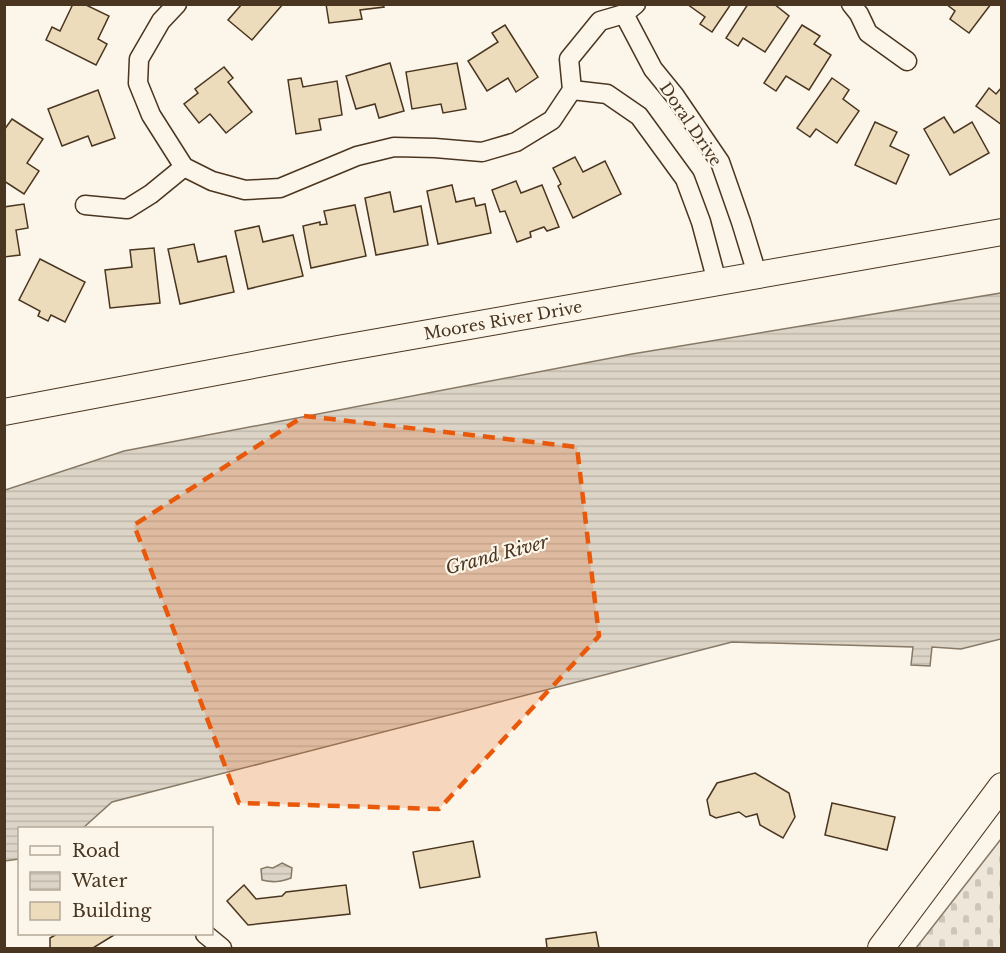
<svg xmlns="http://www.w3.org/2000/svg" width="1006" height="953" font-family="'Libre Baskerville',serif">
  <style>
    .cemetery { fill: url(#cemetery-stones); stroke: #887966; stroke-width: 1.5 }
    .water { fill: url(#water-rules); stroke: #887966; stroke-width: 1.5 }
    .building { fill: #ecdcbc; stroke: #4a3520; stroke-width: 1.5 }
    .lines { fill: none; stroke-linecap: round; stroke-linejoin: round }
    .street-casing { stroke: #4a3520; stroke-width: 21 }
    .secondary-casing { stroke: #4a3520; stroke-width: 28 }
    .street { stroke: #fbf6e9; stroke-width: 18 }
    .secondary { stroke: #fbf6e9; stroke-width: 26 }
    .marked { fill: #e8590c; fill-opacity: 0.2; stroke: #e8590c; stroke-width: 4.5; stroke-dasharray: 12 8; stroke-linejoin: round }
    .labels { text-anchor: middle; dominant-baseline: central; stroke-width: 4.5; stroke-linejoin: round; paint-order: stroke }
    .street-label { font-size: 16px; fill: #4a3520; stroke: #fbf6e9 }
    .water-label { font-size: 18px; font-style: italic; fill: #4a3520; stroke: #fbf6e9 }
  </style>
  <defs>
    <pattern id="cemetery-stones" width="16" height="16" patternUnits="userSpaceOnUse" patternTransform="scale(1.5)"><rect width="16" height="16" fill="#ede6d9"/><path d="M2 7V4a2 2 0 0 1 4 0v3zM10 15v-3a2 2 0 0 1 4 0v3z" fill="#cdc6ba"/></pattern>
    <pattern id="water-rules" width="6" height="5" patternUnits="userSpaceOnUse" patternTransform="scale(1.5)"><rect width="6" height="5" fill="#dcd4c6"/><path d="M0 2.5h6" fill="none" stroke="#beb7aa"/></pattern>
  </defs>
  <rect width="100%" height="100%" fill="#fbf6e9"/>
  <path class="cemetery" d="M1001 839V948H916Z"/>
  <g class="water">
    <path d="M1001 293V639L961 649 932 647 930 666 911 665 913 647 732 642 112 802 83 828H20L19 859 5 861V490L124 451 632 354Z"/>
    <path d="M282 863 292 868 291 878C280 882 273 883 262 880L261 869 267 867 273 868Z"/>
  </g>
  <g class="building">
    <path d="M73 4H84L109 16 98 39 107 44 96 65 46 40 52 27 60 31Z"/>
    <path d="M242 4H283L252 40 228 20Z"/>
    <path d="M326 4H383L384 7 360 10 362 19 329 23Z"/>
    <path d="M687 4H731L712 32 700 24 705 17Z"/>
    <path d="M748 4H774L789 16 765 52 743 38 738 46 726 38Z"/>
    <path d="M946 4H991L969 33 950 19 955 11Z"/>
    <path d="M505 25 538 77 516 92 508 78 487 91 468 61 498 42 492 33Z"/>
    <path d="M802 25 820 36 814 44 831 55 809 90 786 76 776 91 764 83Z"/>
    <path d="M390 63 404 111 379 118 375 104 356 109 346 76Z"/>
    <path d="M457 63 466 109 443 113 441 104 412 109 406 72Z"/>
    <path d="M224 67 233 78 228 82 252 112 226 133 210 114 199 123 184 104 198 93 195 89Z"/>
    <path d="M301 78 303 87 337 81 342 115 319 119 321 130 296 134 288 80Z"/>
    <path d="M832 78 849 90 843 99 859 111 837 143 816 129 810 137 797 128Z"/>
    <path d="M1002 87V125L976 106 989 88 996 94Z"/>
    <path d="M98 90 115 138 92 146 88 136 62 146 48 109Z"/>
    <path d="M944 117 954 133 972 122 989 153 950 175 924 129Z"/>
    <path d="M12 119 43 139 27 163 39 171 24 194 4 181V130Z"/>
    <path d="M875 122 897 132 890 146 909 155 896 184 855 165Z"/>
    <path d="M575 157 583 172 605 161 621 194 573 218 558 186 561 184 553 168Z"/>
    <path d="M516 181 521 193 542 185 559 227 547 231 544 227 530 232 531 237 517 242 505 211 500 212 492 190Z"/>
    <path d="M452 185 456 202 474 198 476 206 485 204 491 233 438 244 427 191Z"/>
    <path d="M390 192 394 212 421 206 428 245 376 255 365 198Z"/>
    <path d="M24 204 28 228 16 230 20 255 4 257V207Z"/>
    <path d="M355 205 366 256 311 268 303 226 320 222V225L327 224 324 211Z"/>
    <path d="M259 226 263 242 293 235 303 276 248 289 235 231Z"/>
    <path d="M194 244 198 262 226 256 234 292 180 304 168 249Z"/>
    <path d="M154 248 160 303 110 308 105 270 132 267 130 250Z"/>
    <path d="M40 259 85 282 65 322 51 315 48 321 38 316 40 311 19 300Z"/>
    <path d="M755 773 789 793 795 817 783 838 760 825 757 814 746 817 739 812 716 818 710 815 707 800 717 783Z"/>
    <path d="M832 803 895 817 887 850 825 835Z"/>
    <path d="M473 841 480 877 420 888 413 852Z"/>
    <path d="M244 885 256 899 282 896 286 892 346 885 350 914 248 925 227 901Z"/>
    <path d="M596 932 599 948H547L546 939Z"/>
    <path d="M57 934H113L114 935 93 948H50V938Z"/>
  </g>
  <g class="lines">
    <g class="street-casing">
      <g id="street">
        <path d="M177 4 161 21 139 59 138 83 151 115 184 167 212 181 245 190 280 188 357 156 394 147 435 148 482 152 516 142 552 120 572 90 569 59 600 21 624 14 636 4"/>
        <path d="M851 4 859 14 868 33 907 61"/>
        <path d="M624 14 653 69 675 96 720 162 741 222 757 274"/>
        <path d="M572 90 607 94 639 116 685 179 701 222 717 282"/>
        <path d="M85 205 127 209 151 194 184 167"/>
        <path d="M205 934 222 948"/>
      </g>
    </g>
    <g class="secondary-casing">
      <g id="secondary">
        <path d="M4 412 338 349 1002 232"/>
        <path d="M881 948 1002 786"/>
      </g>
    </g>
    <use href="#street" class="street"/>
    <use href="#secondary" class="secondary"/>
  </g>
  <path class="marked" d="M304 416 577 447 599 636 439 809 239 803 134 525Z"/>
  <g class="labels">
    <g class="street-label">
      <text transform="translate(691 124) rotate(56)">Doral Drive</text>
      <text transform="translate(503 320) rotate(-10)">Moores River Drive</text>
    </g>
    <g class="water-label">
      <text transform="translate(497 555) rotate(-15)">Grand River</text>
    </g>
  </g>
  <rect width="1006" height="953" fill="none" stroke="#4a3520" stroke-width="12"/>
  <rect x="18" y="827" width="195" height="108" fill="#fbf6e9" stroke="#b4a999" stroke-width="1.5"/>
  <rect x="30" y="846" width="30" height="9" fill="#fbf6e9" stroke="#b4a999" stroke-width="1.5"/>
  <text x="72" y="857" font-size="18" fill="#4a3520">Road</text>
  <rect x="30" y="872" width="30" height="18" fill="url(#water-rules)" stroke="#b4a999" stroke-width="1.5"/>
  <text x="72" y="887" font-size="18" fill="#4a3520">Water</text>
  <rect x="30" y="902" width="30" height="18" fill="#ecdcbc" stroke="#b4a999" stroke-width="1.5"/>
  <text x="72" y="917" font-size="18" fill="#4a3520">Building</text>
</svg>
